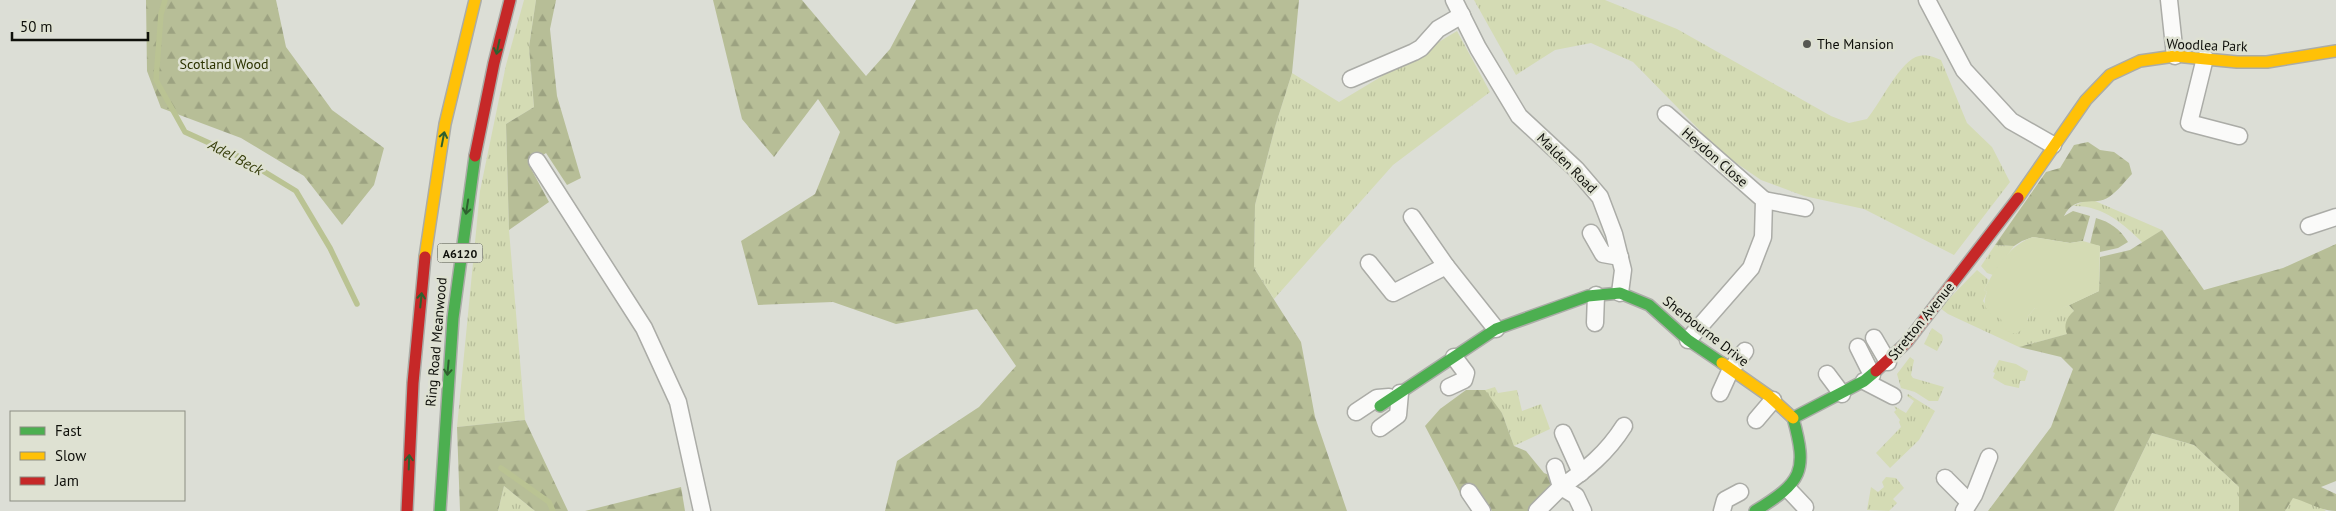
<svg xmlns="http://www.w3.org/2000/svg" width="2336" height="511" font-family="'PT Sans',sans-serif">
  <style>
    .grass { fill: url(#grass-tufts) }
    .forest { fill: url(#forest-firs) }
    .park { fill: #d4dbb4 }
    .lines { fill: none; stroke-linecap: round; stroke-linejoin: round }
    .stream { stroke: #bac393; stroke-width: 5.5 }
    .street-casing { stroke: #abaca7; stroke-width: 19 }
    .fast-casing { stroke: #abaca7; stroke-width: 14 }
    .slow-casing { stroke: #abaca7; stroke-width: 14 }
    .jam-casing { stroke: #abaca7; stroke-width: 14 }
    .street { stroke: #fafaf9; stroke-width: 16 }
    .fast { stroke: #4caf50; stroke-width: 11 }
    .slow { stroke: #ffc107; stroke-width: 11 }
    .jam { stroke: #c62828; stroke-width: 11 }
    .oneway { stroke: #2e602e }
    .poi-dot { fill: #575852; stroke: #dee1d2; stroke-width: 2 }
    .labels { text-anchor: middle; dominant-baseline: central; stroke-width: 5; stroke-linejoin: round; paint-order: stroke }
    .shield { fill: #dee1d2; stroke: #4d4f47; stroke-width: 1 }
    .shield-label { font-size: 12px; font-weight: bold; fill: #0f100b }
    .poi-label { font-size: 14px; fill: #0f100b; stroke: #dee1d2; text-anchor: start }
    .street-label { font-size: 14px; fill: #0f100b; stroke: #dee1d2 }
    .park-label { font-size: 14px; fill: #2c3300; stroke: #dee1d2 }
    .water-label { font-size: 15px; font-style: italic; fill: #39400e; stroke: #dee1d2 }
  </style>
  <defs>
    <pattern id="grass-tufts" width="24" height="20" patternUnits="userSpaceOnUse" patternTransform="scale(1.25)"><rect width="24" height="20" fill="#d4dbb4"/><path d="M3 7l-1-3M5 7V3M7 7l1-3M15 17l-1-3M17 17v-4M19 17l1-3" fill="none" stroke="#b5bb99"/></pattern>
    <pattern id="forest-firs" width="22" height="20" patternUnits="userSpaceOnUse" patternTransform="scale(1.25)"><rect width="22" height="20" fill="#b7be97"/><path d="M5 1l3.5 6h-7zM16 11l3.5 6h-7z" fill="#9ca281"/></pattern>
  </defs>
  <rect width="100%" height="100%" fill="#dcded6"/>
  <g class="grass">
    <path d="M524 0H536L529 47 534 107 506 124 509 230 525 420 457 427 480 191 506 65Z"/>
    <path d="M1474 0H1605L1677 29 1831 116 1849 123 1867 119C1880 104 1901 59 1919 56 1928 54 1933 57 1941 60L1967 123 1992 147 2010 182 1954 255 1864 209 1804 196 1761 180 1723 154 1633 62 1591 43 1555 50 1516 75Z"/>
    <path d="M1457 31 1490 92 1393 165 1274 299 1254 268 1255 205 1275 127 1292 73 1339 102Z"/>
    <path d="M2087 200 2095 201 2162 230 2143 243C2124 224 2102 205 2073 206Z"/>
    <path d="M1995 245 2014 246 1993 275 1987 273 1981 266Z"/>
    <path d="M1977 270 1989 280 1984 290 1987 292 1983 301C1998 323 2003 319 2028 320V316L2035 308C2052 309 2051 314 2069 305L2074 311 2068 334 2019 347 1948 314 1940 308Z"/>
    <path d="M1932 328 1942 335 1943 340 1937 351 1924 344Z"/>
    <path d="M1910 357 1914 360 1911 375 1913 378 1944 387 1938 401H1929L1915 392 1901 388 1897 374Z"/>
    <path d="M1999 360 2016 364 2028 371 2025 381H2020L2019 388 2005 385 1993 378 1995 373 1993 372Z"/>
    <path d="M1495 387 1498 393 1517 390 1522 411 1541 404 1550 429 1514 446 1502 413 1482 391Z"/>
    <path d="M1908 394 1935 411 1919 440 1890 468 1876 453 1901 427 1899 422 1900 420 1894 412 1896 410 1894 406 1906 413 1914 401 1907 396Z"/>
    <path d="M2152 433 2194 445 2239 487V511H2114Z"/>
    <path d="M1886 477 1896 478 1904 488 1893 499 1897 503 1889 511 1867 510 1871 487 1878 492 1884 487 1882 482Z"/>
    <path d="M504 486 535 511H498Z"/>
    <path d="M2293 497 2321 507 2326 511H2285Z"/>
  </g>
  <g class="forest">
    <path d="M146 0H276L286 47 332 110 384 148 374 185 342 225 304 176 241 138 161 108 147 71Z"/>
    <path d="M536 0H556L550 29 557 96 581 178 567 185 546 153 529 165 549 202 509 230 506 124 534 107 529 47Z"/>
    <path d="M713 0H802L866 76 890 49 916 0H1299L1292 73 1275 127 1255 205 1254 268 1301 342 1315 417 1347 511H885L897 461 979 407 1016 366 977 309 896 324 833 302 758 305 741 241 815 194 840 132 818 99 774 157 742 119Z"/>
    <path d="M2088 142 2100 150 2114 152 2129 163 2132 174C2125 181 2118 191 2109 197 2095 207 2076 193 2064 216L2073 211 2090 216 2083 241 2070 243 2033 237 2022 241 2014 246 1995 245 2046 172 2060 168 2074 145Z"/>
    <path d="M2096 218C2110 222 2120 229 2128 242L2118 248 2100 252V246L2090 244Z"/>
    <path d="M2162 230 2204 290 2283 268 2336 244V481L2321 487 2336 494V511C2322 511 2307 502 2293 498L2285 511H2239V487L2194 445 2152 433 2114 511H1988L2051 427 2073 369 2061 357 2019 347 2067 334C2063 325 2067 317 2074 311L2069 305 2099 291 2100 257 2130 250Z"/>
    <path d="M1466 390H1485L1502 413 1514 446 1526 451 1544 473 1552 476 1551 490 1532 511H1492L1483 501 1461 495 1425 426 1440 409Z"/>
    <path d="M525 420 568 511H535L504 486 498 511H460L457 427Z"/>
    <path d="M681 487 685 511H585Z"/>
  </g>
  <path class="park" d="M2033 237 2070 243 2083 241 2100 246 2099 291 2059 310 2049 312 2035 308 2028 316 2027 326 2016 334C2007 332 2003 329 2001 319 1987 313 1981 307 1987 292L1984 290C1995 269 2009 245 2033 237Z"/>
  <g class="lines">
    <g class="stream">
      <path d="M165 0 161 14 156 80 185 132 240 157 296 191 330 248 357 304"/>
      <path d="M501 468 549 502 553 511"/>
    </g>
    <g class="street-casing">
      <g id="street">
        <path d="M1454 0 1478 48 1519 116 1576 169 1600 197 1614 234 1623 270 1620 293"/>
        <path d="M1927 0 1964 70 2011 121 2053 145"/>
        <path d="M2169 0 2175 56"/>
        <path d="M2205 58 2189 123 2239 136"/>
        <path d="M1351 79 1414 52 1421 48 1438 29 1462 15"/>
        <path d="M1666 114 1764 200 1763 237 1751 268 1688 340"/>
        <path d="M537 161 644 328 678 402 702 511"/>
        <path d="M1764 200 1805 208"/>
        <path d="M1412 217 1446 266"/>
        <path d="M2309 226 2336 217"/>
        <path d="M1591 233 1603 254 1620 257"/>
        <path d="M1369 263 1393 293 1446 266 1496 329"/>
        <path d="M1595 323 1596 295"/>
        <path d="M1874 338 1888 362"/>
        <path d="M1858 347 1872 375"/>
        <path d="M1827 374 1842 394"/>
        <path d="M1864 381 1893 396"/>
        <path d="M1449 387 1464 380 1466 373 1454 357"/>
        <path d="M1720 393 1730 371 1745 351"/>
        <path d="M1356 412 1377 398 1389 397"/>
        <path d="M1756 420 1773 400"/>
        <path d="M1380 428 1398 415 1400 393"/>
        <path d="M1563 433 1581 473"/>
        <path d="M1555 467 1561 487C1586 470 1607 453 1624 426"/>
        <path d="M1945 478 1969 502"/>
        <path d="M1789 490 1805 507"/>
        <path d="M1469 492 1482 511"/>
        <path d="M1537 511 1561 487 1576 496 1583 511"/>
        <path d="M1722 511 1725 500 1740 492"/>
        <path d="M1964 511 1974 495 1989 457"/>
      </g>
    </g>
    <g class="fast-casing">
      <g id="fast">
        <path d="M1380 406 1496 329 1588 296 1620 293 1649 305 1688 340 1722 363"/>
        <path d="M440 511 453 318 475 156"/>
        <path d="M1755 511C1802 482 1808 472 1793 418L1864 381 1876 371"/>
      </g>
    </g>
    <g class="slow-casing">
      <g id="slow">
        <path d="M2018 198 2086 100 2110 75 2140 61 2175 56 2237 62H2267L2336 51"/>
        <path d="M425 257 445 124 475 0"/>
        <path d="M1722 363 1769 396 1793 418"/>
      </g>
    </g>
    <g class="jam-casing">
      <g id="jam">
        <path d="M475 156 494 63 510 0"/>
        <path d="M1876 371 1907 342 2018 198"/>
        <path d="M407 511 413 383 425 257"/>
      </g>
    </g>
    <use href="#street" class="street"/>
    <use href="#fast" class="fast"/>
    <use href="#slow" class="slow"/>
    <use href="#jam" class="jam"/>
  </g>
  <defs><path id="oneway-shaft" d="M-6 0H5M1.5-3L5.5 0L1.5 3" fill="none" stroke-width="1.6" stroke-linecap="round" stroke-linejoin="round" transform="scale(1.25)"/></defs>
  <g class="oneway">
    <use href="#oneway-shaft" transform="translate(498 47) rotate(102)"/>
    <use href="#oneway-shaft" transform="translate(443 139) rotate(-79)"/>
    <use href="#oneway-shaft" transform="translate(467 207) rotate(99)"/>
    <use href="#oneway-shaft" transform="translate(421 300) rotate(-84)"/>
    <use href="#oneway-shaft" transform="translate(448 368) rotate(95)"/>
    <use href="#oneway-shaft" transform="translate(409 462) rotate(-88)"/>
  </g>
  <circle class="poi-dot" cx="1807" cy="44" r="5"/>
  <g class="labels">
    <rect class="shield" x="437.5" y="243.5" width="45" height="19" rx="4"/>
    <g class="shield-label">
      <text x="460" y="253">A6120</text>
    </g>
    <g class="poi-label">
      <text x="1817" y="44">The Mansion</text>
    </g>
    <g class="street-label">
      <text transform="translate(2207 45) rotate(2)">Woodlea Park</text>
      <text transform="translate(1715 157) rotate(41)">Heydon Close</text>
      <text transform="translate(1567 163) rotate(45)">Malden Road</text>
      <text transform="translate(1921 321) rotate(-51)">Stretton Avenue</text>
      <text transform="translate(1706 331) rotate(38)">Sherbourne Drive</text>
      <text transform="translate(436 342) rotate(-85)">Ring Road Meanwood</text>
    </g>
    <g class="park-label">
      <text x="224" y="64">Scotland Wood</text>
    </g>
    <g class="water-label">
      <text transform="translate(236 157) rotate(28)">Adel Beck</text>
    </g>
  </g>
  <rect x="10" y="411" width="175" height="90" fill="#dee1d2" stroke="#8b8d82"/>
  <rect x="20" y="427" width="25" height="8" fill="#4caf50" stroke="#8b8d82"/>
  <text x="55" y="436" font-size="15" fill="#0f100b">Fast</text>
  <rect x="20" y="452" width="25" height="8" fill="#ffc107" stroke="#8b8d82"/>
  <text x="55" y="461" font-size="15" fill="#0f100b">Slow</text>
  <rect x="20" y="477" width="25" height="8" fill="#c62828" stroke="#8b8d82"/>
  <text x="55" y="486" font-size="15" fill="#0f100b">Jam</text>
  <path d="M12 32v8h136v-8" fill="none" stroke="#0f100b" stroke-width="2.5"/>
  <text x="20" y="32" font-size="15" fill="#0f100b" stroke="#dee1d2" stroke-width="4" paint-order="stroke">50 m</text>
</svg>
